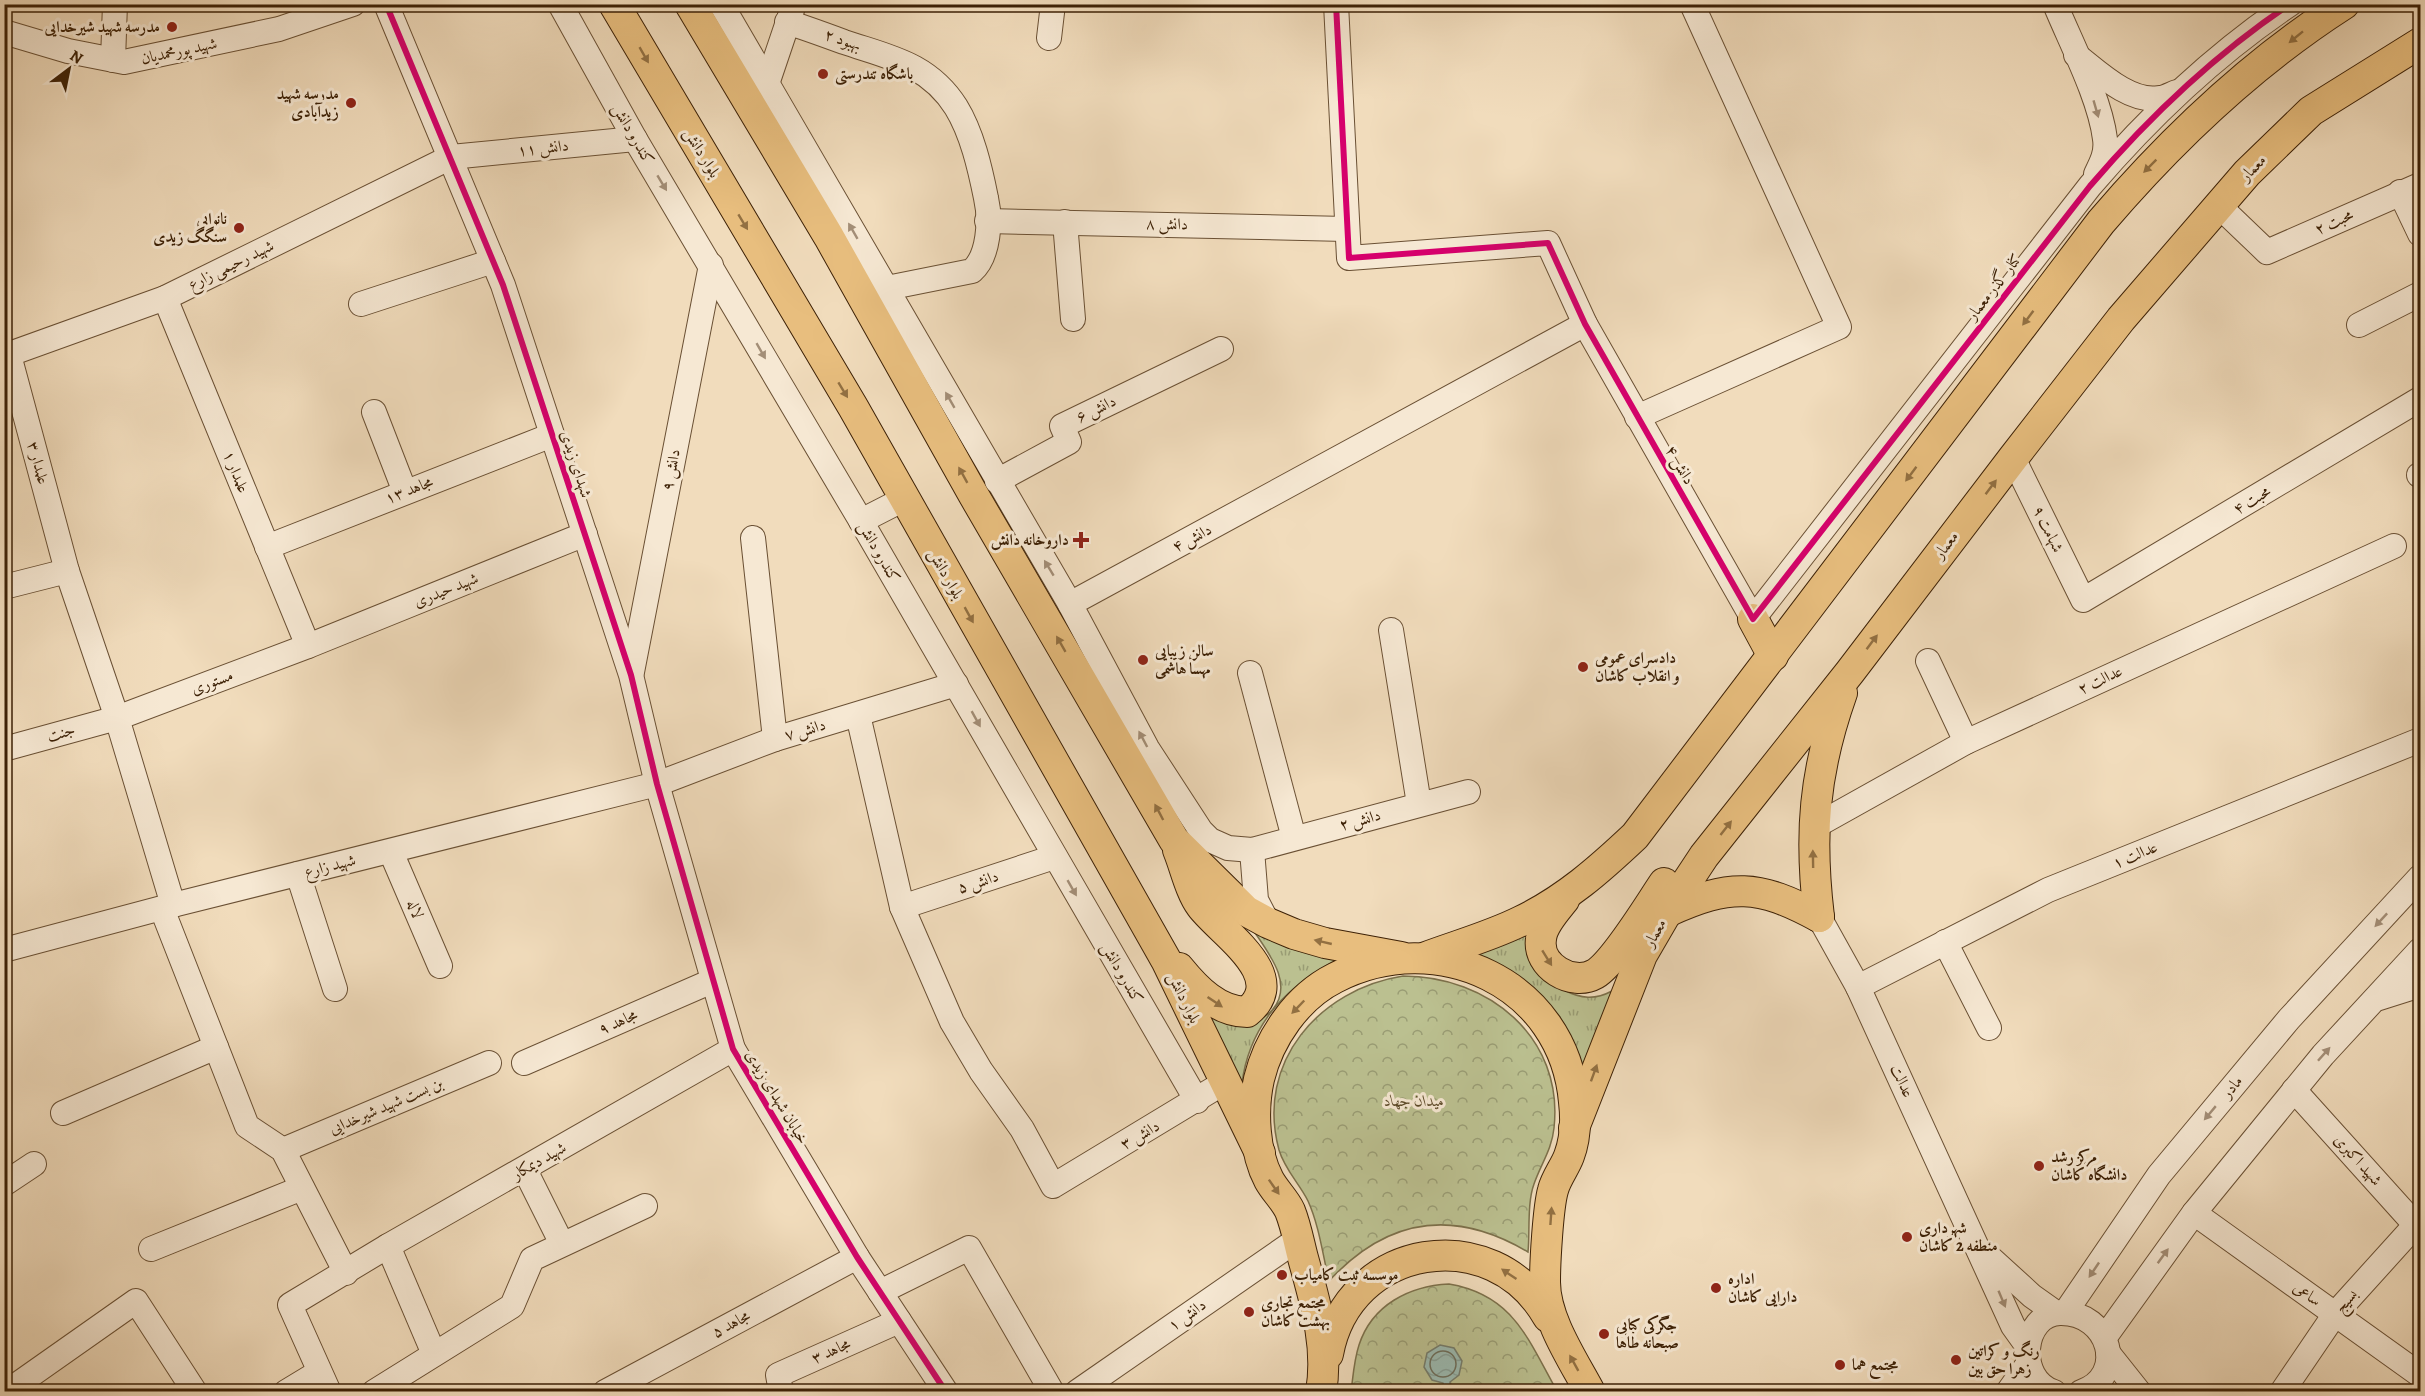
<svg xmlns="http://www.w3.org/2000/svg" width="2425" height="1396" font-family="Alegreya,Amiri,serif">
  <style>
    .grass { fill: url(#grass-tufts); stroke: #7c704b; stroke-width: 1.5 }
    .park { fill: url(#park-crowns); stroke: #7c704b; stroke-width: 1.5 }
    .water { fill: url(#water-waves); stroke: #757d6d; stroke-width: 1.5 }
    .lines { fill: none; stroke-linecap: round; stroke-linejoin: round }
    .shore { stroke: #6c6e5c; stroke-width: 1.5 }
    .minor-casing { stroke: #6a5034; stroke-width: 26 }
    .major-casing { stroke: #3d2106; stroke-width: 32 }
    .minor { stroke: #f6e8d3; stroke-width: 24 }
    .major { stroke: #e8be7e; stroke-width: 30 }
    .cycleway-casing { stroke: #f6e8d3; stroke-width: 10 }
    .cycleway { stroke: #d6006c; stroke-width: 6 }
    .oneway { fill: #927042 }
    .oneway2 { fill: #a38e77 }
    .poi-dot { fill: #8f2418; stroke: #f6e8d3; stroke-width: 2 }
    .labels { text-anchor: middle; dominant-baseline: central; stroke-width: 6; stroke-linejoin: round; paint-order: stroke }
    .poi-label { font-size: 16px; font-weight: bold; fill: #3d2106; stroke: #f6e8d3; text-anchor: start }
    .street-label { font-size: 16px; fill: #3d2106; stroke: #f6e8d3 }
    .park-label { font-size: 16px; font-style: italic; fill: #5c4928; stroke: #f6e8d3 }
  </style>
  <defs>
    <pattern id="grass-tufts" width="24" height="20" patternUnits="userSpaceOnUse" patternTransform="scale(1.5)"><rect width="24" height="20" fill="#bbc090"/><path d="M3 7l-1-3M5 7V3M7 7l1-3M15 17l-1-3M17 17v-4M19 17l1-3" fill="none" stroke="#999c74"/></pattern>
    <pattern id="park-crowns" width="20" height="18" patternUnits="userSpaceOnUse" patternTransform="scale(1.5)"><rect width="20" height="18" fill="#bbc090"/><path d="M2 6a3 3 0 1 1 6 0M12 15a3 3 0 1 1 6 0" fill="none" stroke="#999c74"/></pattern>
    <pattern id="water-waves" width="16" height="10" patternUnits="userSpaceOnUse" patternTransform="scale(1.5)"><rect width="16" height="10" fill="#9bbbb2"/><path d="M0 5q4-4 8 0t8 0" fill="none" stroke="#86a098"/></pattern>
  </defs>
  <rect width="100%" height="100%" fill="#f1dcbc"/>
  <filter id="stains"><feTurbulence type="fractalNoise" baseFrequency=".00333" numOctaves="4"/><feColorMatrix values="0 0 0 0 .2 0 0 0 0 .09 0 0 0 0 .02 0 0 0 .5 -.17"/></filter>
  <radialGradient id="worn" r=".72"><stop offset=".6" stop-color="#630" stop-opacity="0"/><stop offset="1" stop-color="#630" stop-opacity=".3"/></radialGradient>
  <g class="grass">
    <path d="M1545 916 1564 990C1581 999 1595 1000 1612 991L1581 1080 1461 954Z"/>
    <path d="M1248 922 1342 957C1289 984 1250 1022 1242 1083L1200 1001C1216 1006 1236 1018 1253 1020 1261 1020 1268 1015 1273 1009 1296 981 1263 947 1248 922Z"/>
  </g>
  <g class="park">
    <path d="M1403 976C1488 976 1564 1037 1554 1128 1552 1149 1541 1164 1534 1184 1527 1203 1530 1231 1528 1252 1454 1208 1388 1217 1329 1281 1323 1256 1319 1225 1308 1201 1299 1183 1285 1170 1279 1150 1255 1062 1320 989 1403 976Z"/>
    <path d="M1449 1284C1514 1295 1528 1340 1557 1391L1351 1392C1353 1377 1354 1360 1359 1345 1372 1305 1409 1286 1449 1284Z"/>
  </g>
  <path class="water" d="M1440 1345 1454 1348 1462 1361 1459 1375 1450 1382 1451 1391H1444L1443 1383 1432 1380 1424 1367 1427 1353Z"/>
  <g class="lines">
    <circle class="shore" cx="1443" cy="1364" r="13"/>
    <g class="minor-casing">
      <g id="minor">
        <path d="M386 4 503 285 631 675 657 784 733 1049 857 1257 946 1392"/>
        <path d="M560 4 635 139 861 521 1197 1101"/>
        <path d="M721 4 1070 604 1147 748 1201 831 1210 840 1228 848 1252 850 1468 792"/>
        <path d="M1336 4 1349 258 1548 243 1585 324 1753 619 2090 186C2149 117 2214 55 2290 4"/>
        <path d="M2055 4C2071 43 2100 98 2105 139 2107 152 2102 162 2096 174"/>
        <path d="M787 22C806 28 825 35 844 42 888 57 928 63 956 107 972 133 980 168 986 198 991 220 989 256 972 271L872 291"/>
        <path d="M4 32 68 51 124 62 279 29 353 4"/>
        <path d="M1049 38 1053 4"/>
        <path d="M2076 55C2097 71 2129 103 2159 98 2164 98 2171 94 2177 92"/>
        <path d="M113 60 115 4"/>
        <path d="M768 81 794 4"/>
        <path d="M2400 192 2420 234"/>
        <path d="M2219 206 2267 252 2420 185"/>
        <path d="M987 221 1346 229"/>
        <path d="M1065 222 1073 319"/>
        <path d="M165 298 308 646"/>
        <path d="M361 304 493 261"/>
        <path d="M2359 325 2420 294"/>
        <path d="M9 355 67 571 117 718 173 905"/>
        <path d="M4 356 165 298 451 157 635 139"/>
        <path d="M374 412 405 492"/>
        <path d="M1637 417 1839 327 1692 4"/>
        <path d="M2013 458 2083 600 2420 399"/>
        <path d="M2419 475H2420"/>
        <path d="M997 481 1069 442 1062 426 1221 349"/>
        <path d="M861 521 904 499"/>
        <path d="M753 538 775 739"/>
        <path d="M267 547 552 435"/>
        <path d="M4 587 67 571"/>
        <path d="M1070 604 1585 324"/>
        <path d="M1391 630 1419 804"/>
        <path d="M1928 661 1966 742"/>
        <path d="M632 672 711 265"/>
        <path d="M1250 673 1294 838"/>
        <path d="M858 715 902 907 952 1022 981 1071 1022 1129 1053 1186 1225 1082"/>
        <path d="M4 749 117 718 308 646 585 534"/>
        <path d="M1812 828 1966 742 2394 546"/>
        <path d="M1252 850 1256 900 1268 923"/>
        <path d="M391 852 440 966"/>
        <path d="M298 874 335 989"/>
        <path d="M902 907 1054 857"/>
        <path d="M162 909 247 1126 283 1150 346 1273"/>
        <path d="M1819 917 1858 987 2013 1326 2028 1347"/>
        <path d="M1945 942 1989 1028"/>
        <path d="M4 950 173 905 657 784 775 739 956 684"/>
        <path d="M1858 987 2048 890 2420 740"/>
        <path d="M2379 998 2420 985"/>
        <path d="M524 1063 712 981"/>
        <path d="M2294 1090 2420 1230"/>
        <path d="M63 1113 216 1047"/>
        <path d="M283 1150 489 1063"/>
        <path d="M525 1170 562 1244"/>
        <path d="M4 1184 34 1164"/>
        <path d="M2194 1213 2420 1375"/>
        <path d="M388 1246 434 1354"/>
        <path d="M151 1249 302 1188"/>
        <path d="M1986 1254 2032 1296 2056 1313"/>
        <path d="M880 1292 969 1248 1052 1392"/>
        <path d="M2065 1313 2159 1175 2289 1019 2420 877"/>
        <path d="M2105 1337 2194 1213 2323 1055 2420 950"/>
        <path d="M2108 1353 2139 1392"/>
        <path d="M11 1389 136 1301 195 1392"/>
        <path d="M286 1392 319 1372"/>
        <path d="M329 1392 290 1305 388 1246 733 1049"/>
        <path d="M374 1392 512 1306 532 1259 645 1206"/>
        <path d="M605 1392 857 1257"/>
        <path d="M781 1392 778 1375 899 1321"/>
        <path d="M1077 1392 1298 1239"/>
        <path d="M2008 1392 2028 1364"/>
        <path d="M2054 1392C2015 1379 2022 1314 2060 1313 2110 1312 2128 1376 2081 1392"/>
        <path d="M2282 1392 2335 1314 2420 1220"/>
      </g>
    </g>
    <g class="major-casing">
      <g id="major">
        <path d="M614 4 853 407 1166 960 1260 1153"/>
        <path d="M690 4 829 237 973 494 1174 840 1246 911 1268 923 1294 934 1325 943 1401 957"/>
        <path d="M1753 619 1773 656"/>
        <path d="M1178 850C1185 867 1190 891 1201 906 1220 932 1292 976 1247 1012 1218 1012 1196 989 1179 968"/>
        <path d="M1564 900C1556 910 1542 925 1541 939 1537 966 1572 987 1595 974 1615 962 1649 905 1664 883"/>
        <path d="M1667 912C1731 883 1758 884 1819 917"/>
        <path d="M1819 917C1809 834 1814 772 1842 693"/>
        <path d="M1426 957C1458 945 1491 936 1521 921 1565 900 1600 869 1635 836L2101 222C2172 139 2252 63 2344 4"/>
        <path d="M1574 1128 1642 955 1667 912 1704 856 1850 672 2013 458 2121 319 2247 173 2311 111 2420 43"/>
        <path d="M1328 1354C1348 1243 1493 1219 1548 1317"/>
        <path d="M1321 1392C1329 1346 1315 1302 1303 1258 1299 1243 1296 1226 1290 1211 1285 1200 1275 1191 1269 1180 1254 1152 1252 1110 1259 1079 1269 1038 1297 997 1335 978 1437 925 1564 983 1574 1102 1576 1119 1575 1140 1569 1156 1565 1167 1556 1178 1553 1190 1548 1208 1545 1262 1545 1282 1545 1319 1573 1360 1590 1392"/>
      </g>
    </g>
    <use href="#minor" class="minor"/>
    <use href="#major" class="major"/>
    <g class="cycleway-casing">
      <g id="cycleway">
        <path d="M386 4 503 285 631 675 657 784 733 1049 857 1257 946 1392"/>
        <path d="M1336 4 1349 258 1548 243 1585 324 1753 619 2090 186C2149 117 2214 55 2290 4"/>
      </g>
    </g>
    <use href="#cycleway" class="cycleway"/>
  </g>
  <defs><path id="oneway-solid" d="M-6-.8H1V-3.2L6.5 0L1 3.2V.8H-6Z" transform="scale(1.5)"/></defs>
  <g class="oneway">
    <use href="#oneway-solid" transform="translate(2296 37) rotate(141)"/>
    <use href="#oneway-solid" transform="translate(644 55) rotate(60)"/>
    <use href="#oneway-solid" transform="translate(2150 166) rotate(135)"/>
    <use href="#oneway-solid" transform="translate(743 222) rotate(59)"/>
    <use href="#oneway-solid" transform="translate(2028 318) rotate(127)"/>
    <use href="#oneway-solid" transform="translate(843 390) rotate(59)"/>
    <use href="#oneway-solid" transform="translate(1911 474) rotate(127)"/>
    <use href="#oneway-solid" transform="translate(963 475) rotate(-119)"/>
    <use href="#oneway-solid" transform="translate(1991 487) rotate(-53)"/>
    <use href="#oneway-solid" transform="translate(969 615) rotate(61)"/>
    <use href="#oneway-solid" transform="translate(1872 642) rotate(-53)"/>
    <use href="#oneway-solid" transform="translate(1061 644) rotate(-120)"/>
    <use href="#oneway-solid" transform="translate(1159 812) rotate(-118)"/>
    <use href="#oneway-solid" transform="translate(1726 828) rotate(-52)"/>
    <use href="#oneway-solid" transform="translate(1813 859) rotate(-91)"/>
    <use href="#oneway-solid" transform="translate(1323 942) rotate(-167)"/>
    <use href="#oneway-solid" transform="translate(1547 958) rotate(58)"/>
    <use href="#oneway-solid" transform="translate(1215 1002) rotate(34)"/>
    <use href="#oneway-solid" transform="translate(1298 1007) rotate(134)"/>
    <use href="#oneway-solid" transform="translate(1594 1073) rotate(-70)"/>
    <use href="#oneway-solid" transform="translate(1274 1187) rotate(55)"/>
    <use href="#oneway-solid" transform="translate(1551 1216) rotate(-86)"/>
    <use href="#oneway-solid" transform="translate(1509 1274) rotate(-146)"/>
    <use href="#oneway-solid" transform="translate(1574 1363) rotate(-119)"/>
  </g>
  <g class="oneway2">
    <use href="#oneway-solid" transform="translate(2096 109) rotate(74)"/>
    <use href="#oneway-solid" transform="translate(662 183) rotate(59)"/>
    <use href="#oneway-solid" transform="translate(853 231) rotate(-120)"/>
    <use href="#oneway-solid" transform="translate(761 351) rotate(60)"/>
    <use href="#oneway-solid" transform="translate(950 400) rotate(-120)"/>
    <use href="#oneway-solid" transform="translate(1049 568) rotate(-121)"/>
    <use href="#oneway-solid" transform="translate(976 719) rotate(61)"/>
    <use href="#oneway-solid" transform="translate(1143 739) rotate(-118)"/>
    <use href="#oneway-solid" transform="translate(1072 888) rotate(60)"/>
    <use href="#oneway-solid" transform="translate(2381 920) rotate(133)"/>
    <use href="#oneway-solid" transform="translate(2324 1054) rotate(-48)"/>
    <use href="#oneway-solid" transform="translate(2210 1113) rotate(130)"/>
    <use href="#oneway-solid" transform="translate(2163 1256) rotate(-54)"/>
    <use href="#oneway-solid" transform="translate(2094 1270) rotate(124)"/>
    <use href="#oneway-solid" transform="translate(2002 1299) rotate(67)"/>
  </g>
  <g class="poi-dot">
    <circle cx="172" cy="27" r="6"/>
    <circle cx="823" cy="74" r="6"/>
    <circle cx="351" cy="103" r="6"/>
    <circle cx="239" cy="228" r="6"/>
    <path d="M1078 531h6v6h6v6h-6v6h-6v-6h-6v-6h6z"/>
    <circle cx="1143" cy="660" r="6"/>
    <circle cx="1583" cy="667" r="6"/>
    <circle cx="2039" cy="1166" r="6"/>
    <circle cx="1907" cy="1237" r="6"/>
    <circle cx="1282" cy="1275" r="6"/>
    <circle cx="1716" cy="1288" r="6"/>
    <circle cx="1249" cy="1312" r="6"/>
    <circle cx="1604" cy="1334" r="6"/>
    <circle cx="1956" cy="1360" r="6"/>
    <circle cx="1840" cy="1365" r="6"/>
  </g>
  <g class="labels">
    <g class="poi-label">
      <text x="160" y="27" text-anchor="end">مدرسه شهید شیرخدایی</text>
      <text x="835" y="74">باشگاه تندرستی</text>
      <text x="339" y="94" text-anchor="end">مدرسه شهید<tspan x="339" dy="18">زیدآبادی</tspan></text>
      <text x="227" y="219" text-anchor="end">نانوایی<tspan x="227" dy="18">سنگگ زیدی</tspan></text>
      <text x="1069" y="540" text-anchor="end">داروخانه دانش</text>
      <text x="1155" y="651">سالن زیبایی<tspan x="1155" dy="18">مهسا هاشمی</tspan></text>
      <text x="1595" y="658">دادسرای عمومی<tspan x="1595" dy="18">و انقلاب کاشان</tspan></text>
      <text x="2051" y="1157">مرکز رشد<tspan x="2051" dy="18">دانشگاه کاشان</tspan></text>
      <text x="1919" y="1228">شهرداری<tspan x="1919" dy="18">منطفه 2 کاشان</tspan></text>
      <text x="1294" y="1275">موسسه ثبت کامیاب</text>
      <text x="1728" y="1279">اداره<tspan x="1728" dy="18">دارایی کاشان</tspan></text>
      <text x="1261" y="1303">مجتمع تجاری<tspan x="1261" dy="18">بهشت کاشان</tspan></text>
      <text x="1616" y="1325">جگرکی کبابی<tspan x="1616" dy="18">صبحانه طاها</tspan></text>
      <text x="1968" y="1351">رنگ و کراتین<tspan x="1968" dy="18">زهرا حق بین</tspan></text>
      <text x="1852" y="1365">مجتمع هما</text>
    </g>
    <g class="street-label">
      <text transform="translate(843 40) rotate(19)">بهبود ۲</text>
      <text transform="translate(179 51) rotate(-12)">شهید پورمحمدیان</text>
      <text transform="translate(633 134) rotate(60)">کندرو دانش</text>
      <text transform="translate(543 148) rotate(-6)">دانش ۱۱</text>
      <text transform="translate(702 153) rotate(59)">بلوار دانش</text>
      <text transform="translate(2253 168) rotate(-46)">معمار</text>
      <text transform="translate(2334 222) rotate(-24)">محبت ۲</text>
      <text transform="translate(1167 224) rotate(1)">دانش ۸</text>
      <text transform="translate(231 265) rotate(-26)">شهید رحیمی زارع</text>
      <text transform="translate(1994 287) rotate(-52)">کنار گذر معمار</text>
      <text transform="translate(1096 409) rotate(-26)">دانش ۶</text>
      <text transform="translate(38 463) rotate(75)">علمدار ۳</text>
      <text transform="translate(576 464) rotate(72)">شهدای زیدی</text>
      <text transform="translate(1680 465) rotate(60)">دانش ۴</text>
      <text transform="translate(671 470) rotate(-79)">دانش ۹</text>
      <text transform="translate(236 472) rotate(68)">علمدار ۱</text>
      <text transform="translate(409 490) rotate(-21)">مجاهد ۱۳</text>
      <text transform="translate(2252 500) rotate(-31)">محبت ۴</text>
      <text transform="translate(2048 529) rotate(64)">شهامت ۹</text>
      <text transform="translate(1192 538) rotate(-28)">دانش ۴</text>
      <text transform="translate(1946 545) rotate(-53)">معمار</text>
      <text transform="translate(879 552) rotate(60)">کندرو دانش</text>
      <text transform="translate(946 574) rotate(61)">بلوار دانش</text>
      <text transform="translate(446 590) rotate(-22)">شهید حیدری</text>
      <text transform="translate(2100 680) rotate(-25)">عدالت ۲</text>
      <text transform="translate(212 682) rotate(-21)">مستوری</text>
      <text transform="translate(805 730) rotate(-16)">دانش ۷</text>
      <text transform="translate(61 733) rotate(-16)">جنت</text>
      <text transform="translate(1360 820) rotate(-15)">دانش ۲</text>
      <text transform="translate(2135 855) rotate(-22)">عدالت ۱</text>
      <text transform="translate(330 866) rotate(-14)">شهید زارع</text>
      <text transform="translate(978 882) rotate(-18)">دانش ۵</text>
      <text transform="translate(415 909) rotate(67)">لاله</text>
      <text transform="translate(1655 933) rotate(-60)">معمار</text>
      <text transform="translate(1122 973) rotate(60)">کندرو دانش</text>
      <text transform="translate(1184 998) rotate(64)">بلوار دانش</text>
      <text transform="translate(618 1022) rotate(-24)">مجاهد ۹</text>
      <text transform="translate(1902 1081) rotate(65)">عدالت</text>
      <text transform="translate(2232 1087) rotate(-50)">مادر</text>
      <text transform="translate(777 1097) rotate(59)">خیابان شهدای زیدی</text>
      <text transform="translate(386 1106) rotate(-23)">بن بست شهید شیرخدایی</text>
      <text transform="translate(1140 1135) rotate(-30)">دانش ۳</text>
      <text transform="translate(2358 1160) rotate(48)">شهید اکبری</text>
      <text transform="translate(539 1161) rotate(-30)">شهید دیمکار</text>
      <text transform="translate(2307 1294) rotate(35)">ساعی</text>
      <text transform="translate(2346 1301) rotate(-48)">بسیج</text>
      <text transform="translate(1187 1315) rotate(-35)">دانش ۱</text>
      <text transform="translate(731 1324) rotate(-28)">مجاهد ۵</text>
      <text transform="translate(831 1351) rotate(-24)">مجاهد ۳</text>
    </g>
    <g class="park-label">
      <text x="1414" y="1101">میدان جهاد</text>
    </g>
  </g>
  <rect width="2425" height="1396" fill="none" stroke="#f1dcbc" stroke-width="24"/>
  <rect x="6" y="6" width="2413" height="1384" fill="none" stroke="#3d2106" stroke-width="3"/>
  <rect x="12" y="12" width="2401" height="1372" fill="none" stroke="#3d2106" stroke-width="1.5"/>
  <g transform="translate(69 69) rotate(32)" stroke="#f6e8d3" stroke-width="4.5" paint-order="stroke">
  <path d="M0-4.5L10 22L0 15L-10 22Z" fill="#3d2106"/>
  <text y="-9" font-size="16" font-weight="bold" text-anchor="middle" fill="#3d2106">N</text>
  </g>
  <rect width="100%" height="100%" filter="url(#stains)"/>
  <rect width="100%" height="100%" fill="url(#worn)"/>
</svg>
